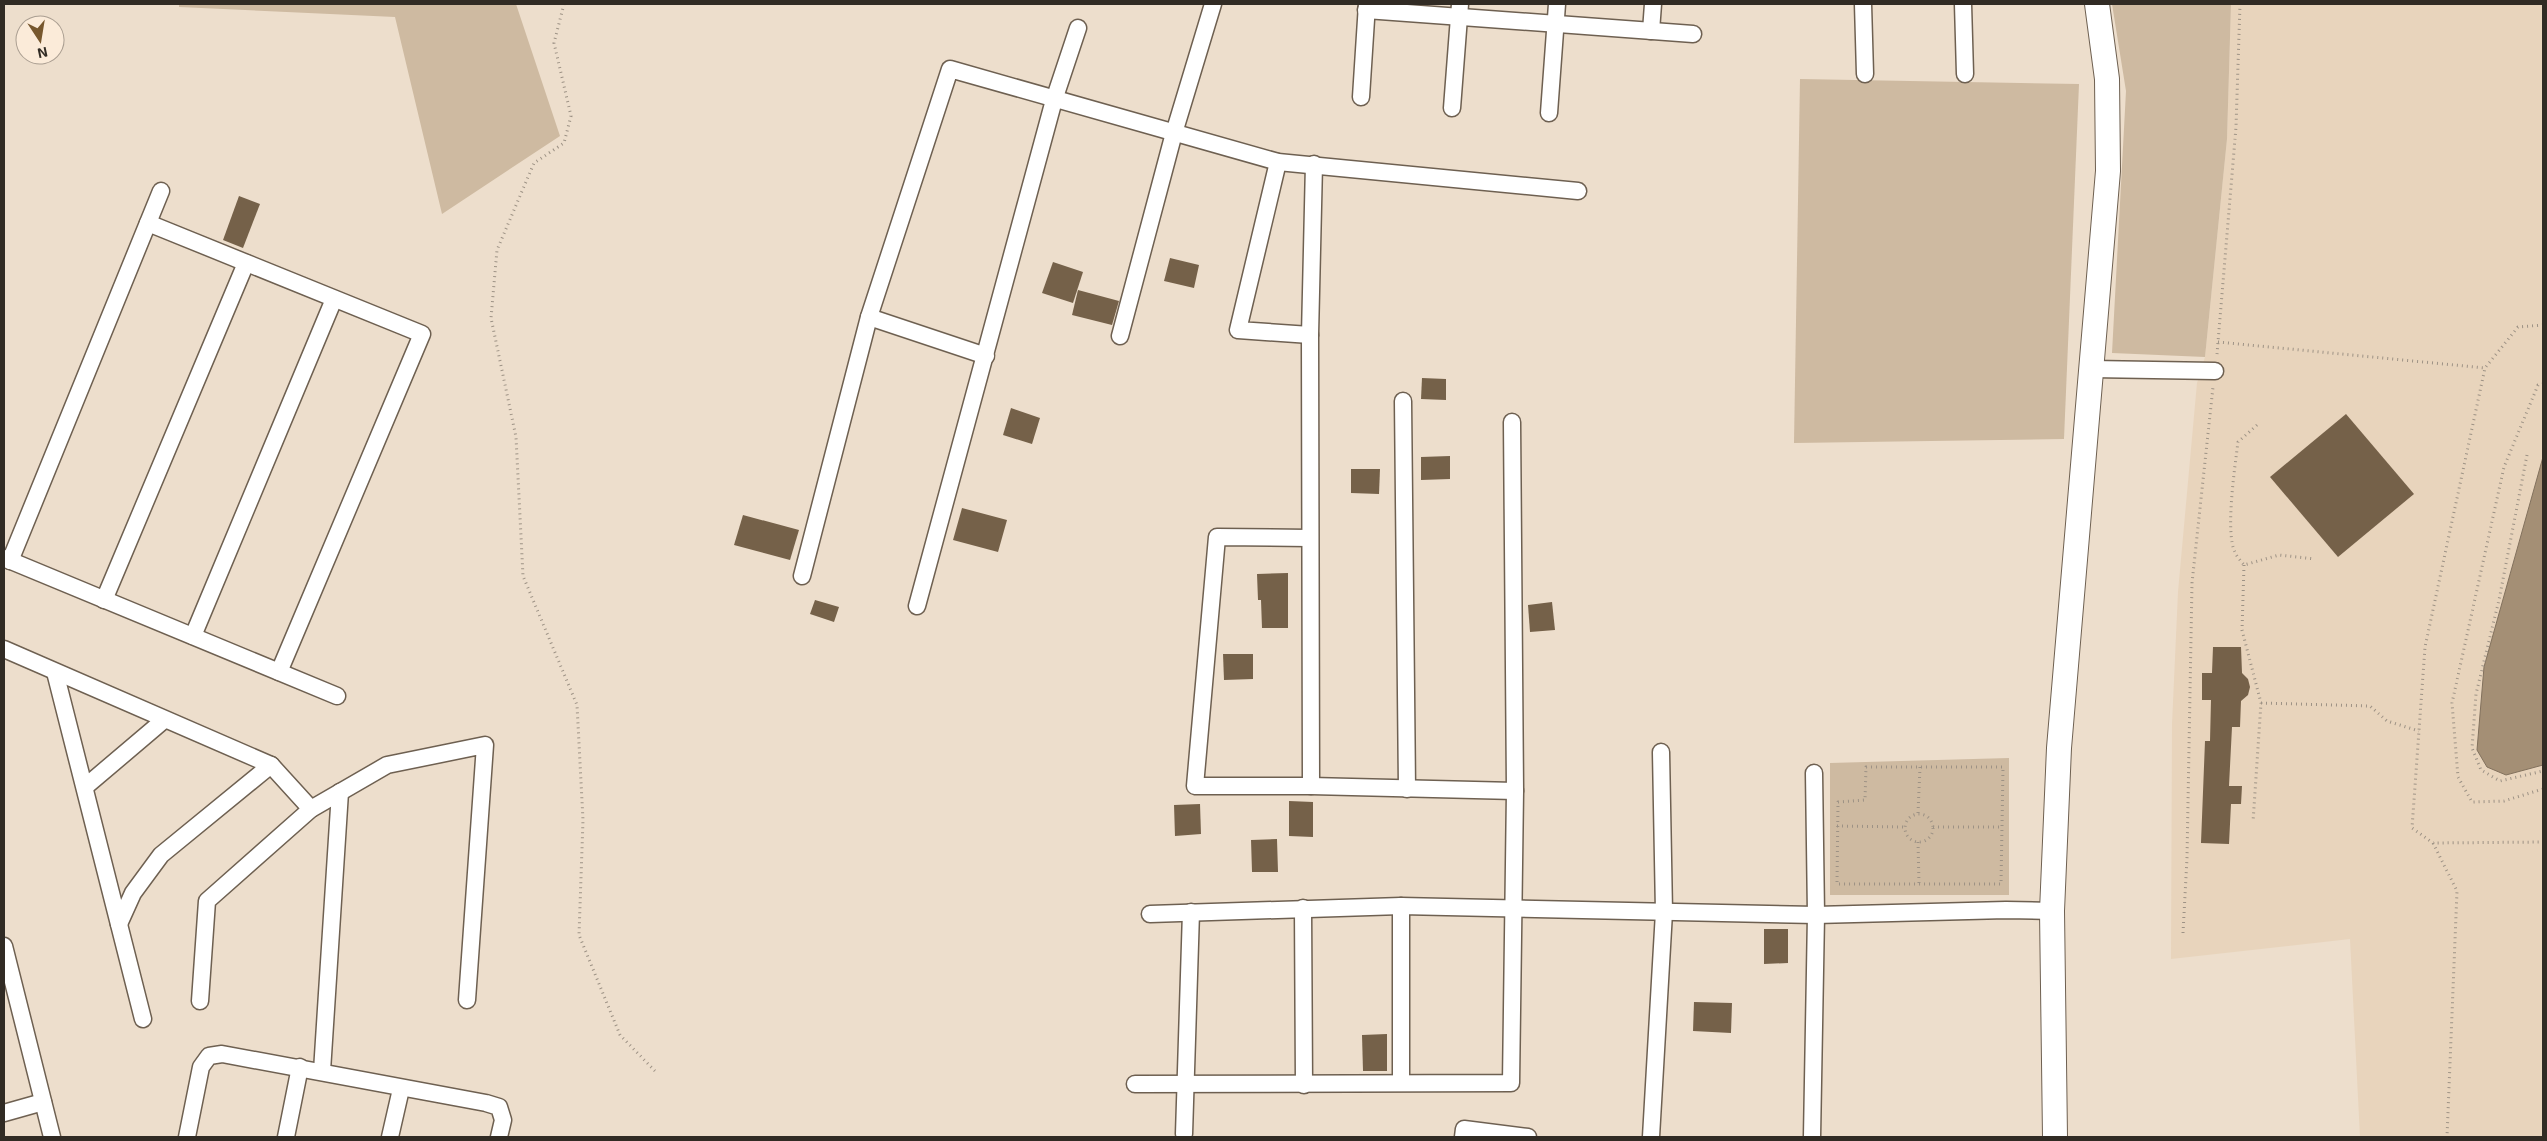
<svg xmlns="http://www.w3.org/2000/svg" width="2547" height="1141" font-family="'Exo 2',sans-serif">
  <style>
    .built { fill: #e8d4bc }
    .green { fill: #cebaa1 }
    .water { fill: #a48f75; stroke: #82715d }
    .building { fill: #756149 }
    .lines { fill: none; stroke-linecap: round; stroke-linejoin: round }
    .minor-casing { stroke: #6e6051; stroke-width: 19 }
    .secondary-casing { stroke: #6e6051; stroke-width: 26 }
    .path { stroke: #9d9285; stroke-width: 3; stroke-dasharray: 1 4; stroke-linecap: butt }
    .minor { stroke: #fff; stroke-width: 16 }
    .secondary { stroke: #fff; stroke-width: 24 }
  </style>
  <rect width="100%" height="100%" fill="#eddecc"/>
  <path class="built" d="M2231 4H2543V1137H2360L2350 939 2171 959 2172 724 2178 592 2197 383 2205 357 2227 139Z"/>
  <g class="green">
    <path d="M179 4H516L560 136 442 214 395 17 179 7Z"/>
    <path d="M2112 4H2231L2227 139 2205 357 2112 353 2126 91Z"/>
    <path d="M1800 79 2079 84 2064 439 1794 443Z"/>
    <path d="M2009 758V895H1830V763Z"/>
  </g>
  <path class="water" d="M2543 457V765L2506 775 2487 767 2477 750 2484 667Z"/>
  <g class="building">
    <path d="M239 196 260 204 243 248 223 240Z"/>
    <path d="M1170 258 1199 265 1194 288 1164 281Z"/>
    <path d="M1053 262 1083 272 1073 303 1042 293Z"/>
    <path d="M1078 290 1119 301 1112 325 1072 315Z"/>
    <path d="M1422 378 1446 379V400L1421 399Z"/>
    <path d="M1011 408 1040 418 1032 444 1003 435Z"/>
    <path d="M2346 414 2414 494 2338 557 2270 477Z"/>
    <path d="M1450 456V479L1421 480V457Z"/>
    <path d="M1351 469H1380L1379 494 1351 493Z"/>
    <path d="M962 508 1007 520 998 552 953 540Z"/>
    <path d="M743 515 799 530 790 560 734 545Z"/>
    <path d="M1288 573V628H1262L1261 600H1258L1257 574Z"/>
    <path d="M815 600 839 607 834 622 810 614Z"/>
    <path d="M1552 602 1555 630 1530 632 1528 605Z"/>
    <path d="M2213 647H2241L2242 673 2248 679 2250 687 2248 695 2241 701 2240 727H2232L2229 786H2242L2241 804H2231L2229 844 2201 843 2205 741H2210L2211 700H2202V673H2212Z"/>
    <path d="M1223 654H1253V679L1224 680Z"/>
    <path d="M1289 801 1313 802V837L1289 836Z"/>
    <path d="M1200 804 1201 834 1175 836 1174 805Z"/>
    <path d="M1277 839 1278 872H1252L1251 840Z"/>
    <path d="M1764 929H1788V963L1764 964Z"/>
    <path d="M1694 1002 1732 1003 1731 1033 1693 1031Z"/>
    <path d="M1387 1034V1071H1363L1362 1035Z"/>
  </g>
  <g class="lines">
    <g class="minor-casing">
      <g id="minor">
        <path d="M1863 4 1865 74"/>
        <path d="M1963 4 1965 74"/>
        <path d="M1366 10 1693 34"/>
        <path d="M1651 31 1653 4"/>
        <path d="M1361 97 1367 4"/>
        <path d="M1452 108 1460 4"/>
        <path d="M1549 113 1557 4"/>
        <path d="M1278 162 1238 330 1310 335"/>
        <path d="M148 223 422 334 279 672"/>
        <path d="M869 317 986 356"/>
        <path d="M1120 336 1174 133 1213 4"/>
        <path d="M2092 369 2215 371"/>
        <path d="M1403 401 1407 789"/>
        <path d="M1309 538 1217 537 1195 786H1311L1515 791"/>
        <path d="M4 558 337 696"/>
        <path d="M10 561 161 191"/>
        <path d="M802 576 869 317 950 69 1278 162 1578 191"/>
        <path d="M104 600 246 263"/>
        <path d="M917 606 1054 100 1078 28"/>
        <path d="M193 636 334 299"/>
        <path d="M4 649 271 765 311 809"/>
        <path d="M55 672 143 1019"/>
        <path d="M1311 786 1310 335 1314 164"/>
        <path d="M85 787 164 720"/>
        <path d="M1401 906V1082"/>
        <path d="M1303 908 1304 1085"/>
        <path d="M1150 914 1401 906 1816 915 2006 910 2052 911"/>
        <path d="M119 924 133 893 161 855 271 765"/>
        <path d="M4 946 52 1137"/>
        <path d="M200 1001 207 901 311 809 387 765 485 745 467 1000"/>
        <path d="M322 1071 340 792"/>
        <path d="M1135 1084 1511 1083 1515 791 1512 422"/>
        <path d="M4 1113 43 1102"/>
        <path d="M1184 1134 1191 912"/>
        <path d="M187 1137 201 1067 209 1056 222 1054 486 1103 499 1107 503 1120 499 1137"/>
        <path d="M286 1137 300 1067"/>
        <path d="M390 1137 401 1089"/>
        <path d="M1463 1137 1464 1129 1528 1137"/>
        <path d="M1651 1137 1664 912 1661 752"/>
        <path d="M1812 1137 1816 915 1814 773"/>
      </g>
    </g>
    <g class="secondary-casing">
      <path id="secondary" d="M2055 1137 2052 911 2059 748 2108 171 2107 79 2097 4"/>
    </g>
    <g class="path">
      <path d="M564 4 554 43 571 116 564 143 534 163 497 250 491 318 516 437 523 576 577 705 583 820 579 935 620 1035 656 1072"/>
      <path d="M2543 325 2518 327 2485 368 2425 647 2412 828 2433 843 2543 842"/>
      <path d="M2218 342 2485 368"/>
      <path d="M2217 354 2236 127 2240 4"/>
      <path d="M2543 384 2538 385 2504 467 2452 703 2458 777 2472 802 2504 801 2543 789"/>
      <path d="M2257 425 2238 442C2235 466 2225 533 2235 552 2237 557 2241 561 2244 565L2279 555 2315 559"/>
      <path d="M2527 455 2499 600 2476 694 2472 748 2481 770 2500 781 2543 771"/>
      <path d="M2244 565 2242 630 2261 703 2253 822"/>
      <path d="M2261 703 2370 706 2387 721 2419 731"/>
      <path d="M1866 767H2003L2001 884H1837L1838 802 1865 800Z"/>
      <path d="M1918 813 1920 767"/>
      <circle cx="1919" cy="828" r="14"/>
      <path d="M1837 826 1905 827"/>
      <path d="M1933 827H2002"/>
      <path d="M1918 842 1919 884"/>
      <path d="M2433 843 2457 891 2447 1137"/>
      <path d="M2183 933 2187 858 2192 583 2213 387"/>
    </g>
    <use href="#minor" class="minor"/>
    <use href="#secondary" class="secondary"/>
  </g>
  <rect width="2547" height="1141" fill="none" stroke="#312b24" stroke-width="10"/>
  <g transform="translate(40 40) rotate(168)"><circle r="24" fill="#fbebd9" stroke="#aa9e91"/>
  <path d="M0-4L9 19L0 12L-9 19Z" fill="#77572d"/>
  <text y="-8" font-size="14" font-weight="bold" text-anchor="middle" fill="#312b24">N</text>
  </g>
</svg>
